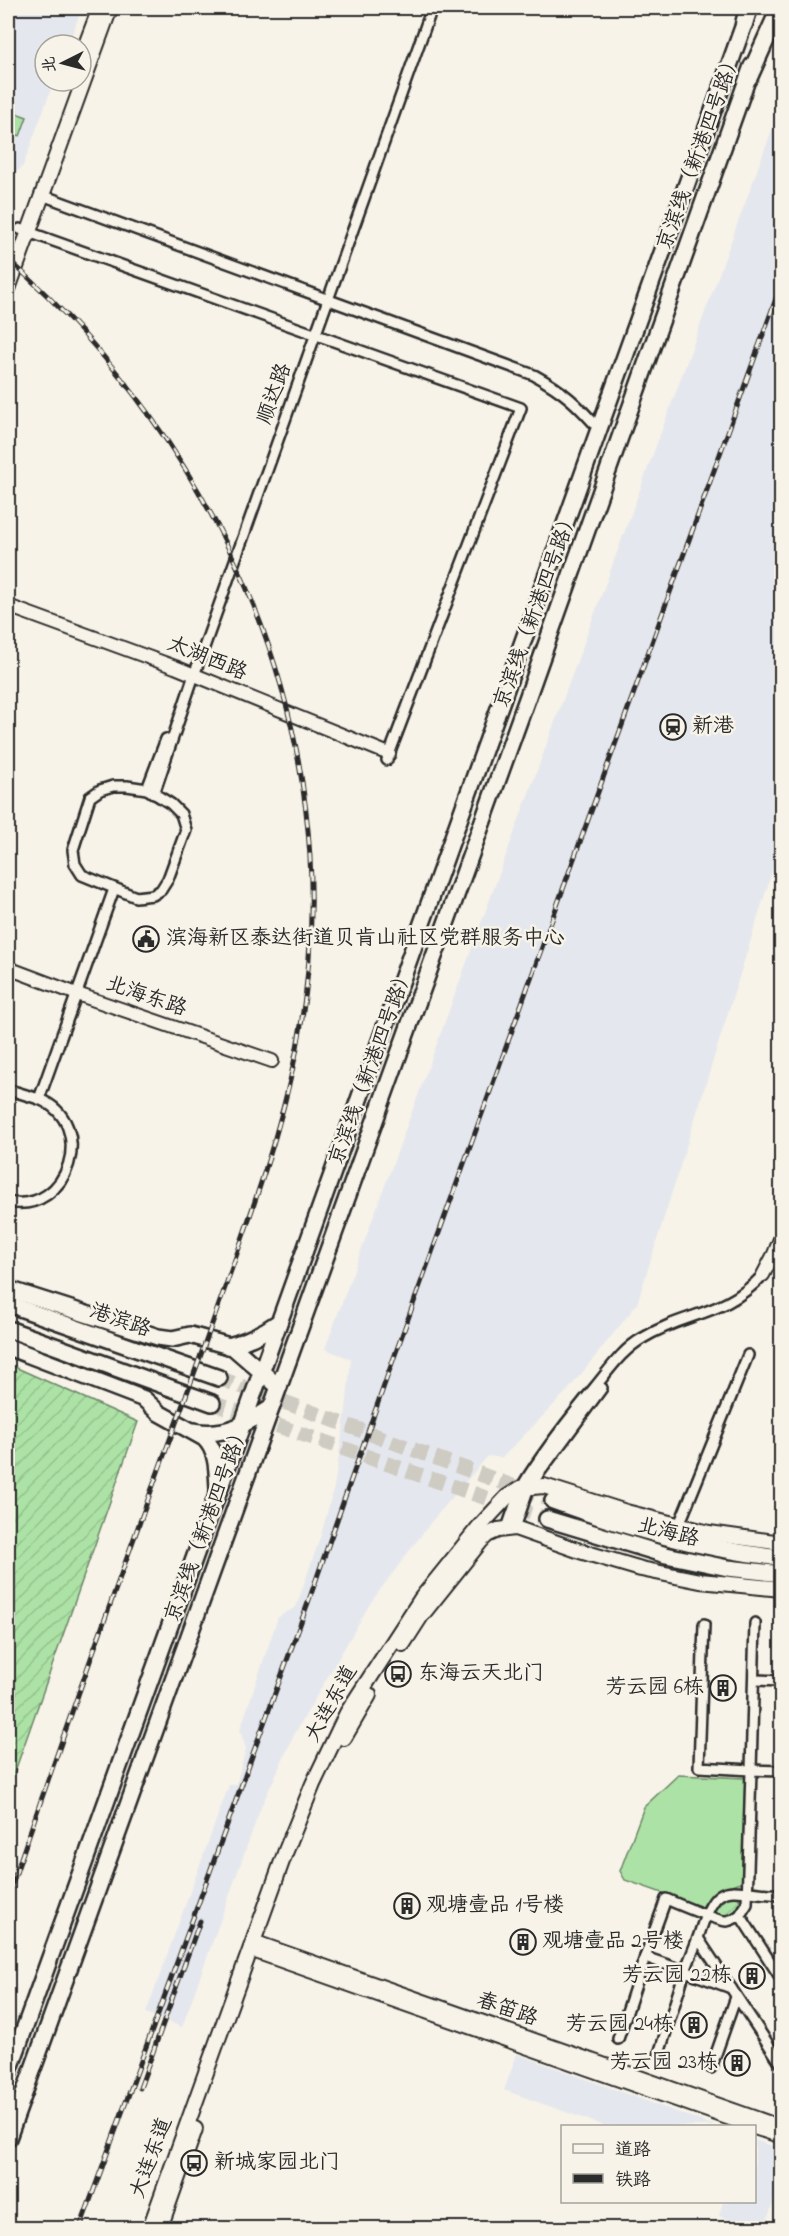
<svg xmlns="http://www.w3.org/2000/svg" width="789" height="2236" font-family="'Indie Flower','LXGW WenKai TC',sans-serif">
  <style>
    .built { fill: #e5e7ee }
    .grass { fill: #ace2a5; stroke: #6c8668; stroke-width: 1.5 }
    .garden { fill: url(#garden-furrows); stroke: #6c8668; stroke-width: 1.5 }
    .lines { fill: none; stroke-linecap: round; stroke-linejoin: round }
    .primary-tunnel { stroke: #cecbc2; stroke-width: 15; stroke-dasharray: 15 8; stroke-linecap: butt }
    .minor-casing { stroke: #2b2b2b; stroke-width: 14 }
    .tertiary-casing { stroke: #2b2b2b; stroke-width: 16 }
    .secondary-casing { stroke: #2b2b2b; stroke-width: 18 }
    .primary-casing { stroke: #2b2b2b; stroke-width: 20 }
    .trunk-casing { stroke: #2b2b2b; stroke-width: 20 }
    .motorway-casing { stroke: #2b2b2b; stroke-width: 21 }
    .minor { stroke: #f7f3e8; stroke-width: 9 }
    .tertiary { stroke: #f7f3e8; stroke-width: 12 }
    .secondary { stroke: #f7f3e8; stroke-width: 14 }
    .primary { stroke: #f7f3e8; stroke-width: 15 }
    .trunk { stroke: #f7f3e8; stroke-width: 15 }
    .motorway { stroke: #f7f3e8; stroke-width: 16 }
    .rail-casing { stroke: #2b2b2b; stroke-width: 5 }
    .rail { stroke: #f7f3e8; stroke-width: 3; stroke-dasharray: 9; stroke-linecap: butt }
    .labels { text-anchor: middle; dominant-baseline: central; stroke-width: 5; stroke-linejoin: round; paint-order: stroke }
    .street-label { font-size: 21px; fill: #2b2b2b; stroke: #f7f3e8 }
    .poi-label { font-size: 21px; fill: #2b2b2b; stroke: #f7f3e8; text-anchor: start }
  </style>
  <defs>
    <pattern id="garden-furrows" width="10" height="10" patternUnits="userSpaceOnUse" patternTransform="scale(1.5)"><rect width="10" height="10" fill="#ace2a5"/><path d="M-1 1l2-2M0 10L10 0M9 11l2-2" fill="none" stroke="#94c28e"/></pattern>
  </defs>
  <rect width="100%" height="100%" fill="#f7f3e8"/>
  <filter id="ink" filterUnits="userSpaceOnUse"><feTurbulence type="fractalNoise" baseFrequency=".0167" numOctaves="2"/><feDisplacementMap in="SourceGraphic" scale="12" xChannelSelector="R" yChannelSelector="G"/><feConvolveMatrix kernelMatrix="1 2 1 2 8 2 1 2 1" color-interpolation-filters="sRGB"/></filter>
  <g filter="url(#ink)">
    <g class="built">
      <path d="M8 8H82L68 45H45V81H54L23 166 15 173 8 175Z"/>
      <path d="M781 105V843L637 1304 569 1389 502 1458 488 1456 431 1522 371 1602 294 1735 261 1807 182 2027 146 2013 229 1785H236L246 1749 240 1730 278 1617 296 1607 321 1535 334 1487 346 1410 351 1359 325 1349Z"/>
      <path d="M517 2054 715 2126H605L504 2090Z"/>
      <path d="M755 2140 781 2149V2182L764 2228H754L719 2216 723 2202H754Z"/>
    </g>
    <g class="grass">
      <path d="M8 110 27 117 20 136 8 131Z"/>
      <path d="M678 1775 745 1778 742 1882C723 1886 713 1892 702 1907L625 1880 620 1871 644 1807Z"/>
    </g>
    <g class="garden">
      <path d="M8 1364 138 1422 8 1791Z"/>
      <path d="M732 1894 738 1896 740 1902C737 1913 726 1919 715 1914L713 1909 717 1901Z"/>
    </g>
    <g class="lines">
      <g class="primary-tunnel">
        <path d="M219 1378 553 1501"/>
        <path d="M212 1403 547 1519"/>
      </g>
      <g class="minor-casing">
        <g id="minor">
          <path d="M42 195 534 375C565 392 577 404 600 430"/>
          <path d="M20 229 521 408 387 760"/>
          <path d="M113 786H127L147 789 171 804 181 814 186 830 168 879 161 890 153 895 136 897 82 875 75 864 73 850 90 797 100 790Z"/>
          <path d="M147 789 166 739"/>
          <path d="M154 794 192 681 432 8"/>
          <path d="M8 1092 13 1091 39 1099 114 889"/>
          <path d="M8 1202C69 1215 98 1123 39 1099"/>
          <path d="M679 1525 748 1355"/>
          <path d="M507 1528 521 1488 529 1475C549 1444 572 1415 595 1387 609 1370 623 1349 643 1338 687 1311 724 1317 763 1275"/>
          <path d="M515 1528 529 1487 602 1388"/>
          <path d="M704 1624 699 1767 751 1770 755 1623"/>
          <path d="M754 1680 782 1681"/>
          <path d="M782 1771 751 1770 747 1904 740 1915 782 1980"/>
          <path d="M782 1895C725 1892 717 1876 698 1938L782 2065"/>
          <path d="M698 1938 685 1971 645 1957 666 1899C676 1903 719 1922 727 1921 732 1920 736 1918 740 1915"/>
          <path d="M618 2039 645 1957"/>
          <path d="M659 2054 685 1971 731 1988"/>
          <path d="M711 2068 736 1997"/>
        </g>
      </g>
      <g class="tertiary-casing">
        <g id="tertiary">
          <path d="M8 606 175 667 389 754"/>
          <path d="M8 968 77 994 272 1061"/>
          <path d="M763 1275 774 1254 782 1234"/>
          <path d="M253 1941 782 2127"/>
          <path d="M250 1950 750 2126"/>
          <path d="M754 2128 782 2137"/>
          <path d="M780 2228 782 2225"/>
        </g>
      </g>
      <g class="secondary-casing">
        <g id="secondary">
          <path d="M87 42 100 8"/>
          <path d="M8 289 110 8"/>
          <path d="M403 1644 421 1616 481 1541 487 1535 498 1530 515 1528 580 1551 641 1569 700 1581 782 1589"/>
          <path d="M344 1738 369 1695"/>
          <path d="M150 2228 285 1853 313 1784 347 1713 421 1599 479 1527 507 1497 521 1488 544 1486 626 1512 709 1533 782 1543"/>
          <path d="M160 2228 195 2129"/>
        </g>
      </g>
      <g class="primary-casing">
        <g id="primary">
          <path d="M8 1289 158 1337 172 1339 190 1335 233 1347 279 1387"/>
          <path d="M8 1304 219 1378"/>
          <path d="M8 1329 212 1403"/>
          <path d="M228 1346C248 1341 262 1334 279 1322"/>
          <path d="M8 1347 144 1399 159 1413 204 1438C218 1451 217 1472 218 1490"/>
          <path d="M195 1431C225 1437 248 1423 271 1408"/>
          <path d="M553 1501C630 1529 700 1549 782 1558"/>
          <path d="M547 1519 666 1555 728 1568 782 1574"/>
        </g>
      </g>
      <g class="trunk-casing">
        <g id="trunk">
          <path d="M8 2074 242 1426 748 13"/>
          <path d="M8 2138 528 696 752 66"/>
        </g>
      </g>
      <g class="motorway-casing">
        <g id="motorway">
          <path d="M744 24 748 8"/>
          <path d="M749 77 780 8"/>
        </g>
      </g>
      <use href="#minor" class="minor"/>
      <use href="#tertiary" class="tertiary"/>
      <use href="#secondary" class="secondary"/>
      <use href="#primary" class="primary"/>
      <use href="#trunk" class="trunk"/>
      <use href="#motorway" class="motorway"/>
      <g class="rail-casing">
        <g id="rail">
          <path d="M8 259C224 450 349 735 301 1025 289 1101 264 1176 239 1248 215 1316 191 1383 166 1450 112 1598 59 1747 8 1896"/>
          <path d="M140 2088 200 1921"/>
          <path d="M80 2228 309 1600 387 1377 782 282"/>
        </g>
      </g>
      <use href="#rail" class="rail"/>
    </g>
  </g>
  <defs>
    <g id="station-ring" transform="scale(1.35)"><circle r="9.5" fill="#f7f3e8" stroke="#2b2b2b" stroke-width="1.5"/><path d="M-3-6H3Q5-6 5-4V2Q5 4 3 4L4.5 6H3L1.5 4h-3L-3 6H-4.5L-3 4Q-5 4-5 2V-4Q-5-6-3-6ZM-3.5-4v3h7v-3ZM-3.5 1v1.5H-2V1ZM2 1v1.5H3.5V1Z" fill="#2b2b2b"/></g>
    <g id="civic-ring" transform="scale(1.35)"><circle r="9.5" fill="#f7f3e8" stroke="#2b2b2b" stroke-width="1.5"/><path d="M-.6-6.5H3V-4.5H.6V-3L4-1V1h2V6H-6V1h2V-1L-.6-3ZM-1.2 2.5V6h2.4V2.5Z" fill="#2b2b2b"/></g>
    <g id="bus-ring" transform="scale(1.35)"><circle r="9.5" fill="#f7f3e8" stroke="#2b2b2b" stroke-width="1.5"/><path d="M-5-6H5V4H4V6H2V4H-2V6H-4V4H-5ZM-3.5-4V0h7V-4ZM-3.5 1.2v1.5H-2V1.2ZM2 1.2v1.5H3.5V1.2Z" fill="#2b2b2b"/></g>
    <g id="building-ring" transform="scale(1.35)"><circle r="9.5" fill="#f7f3e8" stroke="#2b2b2b" stroke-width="1.5"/><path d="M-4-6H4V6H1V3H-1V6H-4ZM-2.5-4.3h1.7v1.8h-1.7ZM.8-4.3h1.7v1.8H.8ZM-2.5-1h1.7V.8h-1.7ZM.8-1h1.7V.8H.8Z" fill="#2b2b2b"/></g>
  </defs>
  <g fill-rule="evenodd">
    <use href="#station-ring" x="673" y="727"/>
    <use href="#civic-ring" x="146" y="939"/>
    <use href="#bus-ring" x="398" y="1674"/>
    <use href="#building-ring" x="723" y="1688"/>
    <use href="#building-ring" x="407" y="1906"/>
    <use href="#building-ring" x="523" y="1942"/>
    <use href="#building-ring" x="752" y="1976"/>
    <use href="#building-ring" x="694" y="2025"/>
    <use href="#building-ring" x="737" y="2063"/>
    <use href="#bus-ring" x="194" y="2163"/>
  </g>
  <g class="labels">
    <g class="street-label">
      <text transform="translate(700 151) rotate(-70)">京滨线（新港四号路）</text>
      <text transform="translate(275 394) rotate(-70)">顺达路</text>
      <text transform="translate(537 609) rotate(-70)">京滨线（新港四号路）</text>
      <text transform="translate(207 659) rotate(22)">太湖西路</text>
      <text transform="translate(146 997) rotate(19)">北海东路</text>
      <text transform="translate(372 1066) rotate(-70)">京滨线（新港四号路）</text>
      <text transform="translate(120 1321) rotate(19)">港滨路</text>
      <text transform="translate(208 1523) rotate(-70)">京滨线（新港四号路）</text>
      <text transform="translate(668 1533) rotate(14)">北海路</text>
      <text transform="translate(332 1704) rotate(-61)">大连东道</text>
      <text transform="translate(507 2010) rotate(19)">春笛路</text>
      <text transform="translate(152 2158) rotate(-70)">大连东道</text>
    </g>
    <g class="poi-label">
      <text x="692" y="727">新港</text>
      <text x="166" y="939">滨海新区泰达街道贝肯山社区党群服务中心</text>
      <text x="418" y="1674">东海云天北门</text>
      <text x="704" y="1688" text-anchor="end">芳云园 6栋</text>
      <text x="426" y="1906">观塘壹品 1号楼</text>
      <text x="542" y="1942">观塘壹品 2号楼</text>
      <text x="732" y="1976" text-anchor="end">芳云园 22栋</text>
      <text x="674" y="2025" text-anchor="end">芳云园 24栋</text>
      <text x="718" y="2063" text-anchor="end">芳云园 23栋</text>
      <text x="214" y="2163">新城家园北门</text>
    </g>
  </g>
  <rect width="789" height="2236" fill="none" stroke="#f7f3e8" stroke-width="30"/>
  <rect x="15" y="15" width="759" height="2206" fill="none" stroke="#2b2b2b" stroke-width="2" filter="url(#ink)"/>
  <rect x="561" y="2125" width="195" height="78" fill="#f7f3e8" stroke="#a5a39c" stroke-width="1.5"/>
  <rect x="573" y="2144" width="30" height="9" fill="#f7f3e8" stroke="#a5a39c" stroke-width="1.5"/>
  <text x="615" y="2155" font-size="18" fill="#2b2b2b">道路</text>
  <rect x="573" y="2174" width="30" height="9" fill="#2b2b2b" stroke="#a5a39c" stroke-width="1.5"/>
  <text x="615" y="2185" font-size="18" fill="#2b2b2b">铁路</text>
  <g transform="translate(63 63) rotate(264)"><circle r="28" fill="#f7f3e8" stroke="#a5a39c" stroke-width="1.5"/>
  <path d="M0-4.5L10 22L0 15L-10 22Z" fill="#2b2b2b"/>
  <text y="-9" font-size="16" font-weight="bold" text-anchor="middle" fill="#2b2b2b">北</text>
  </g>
</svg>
